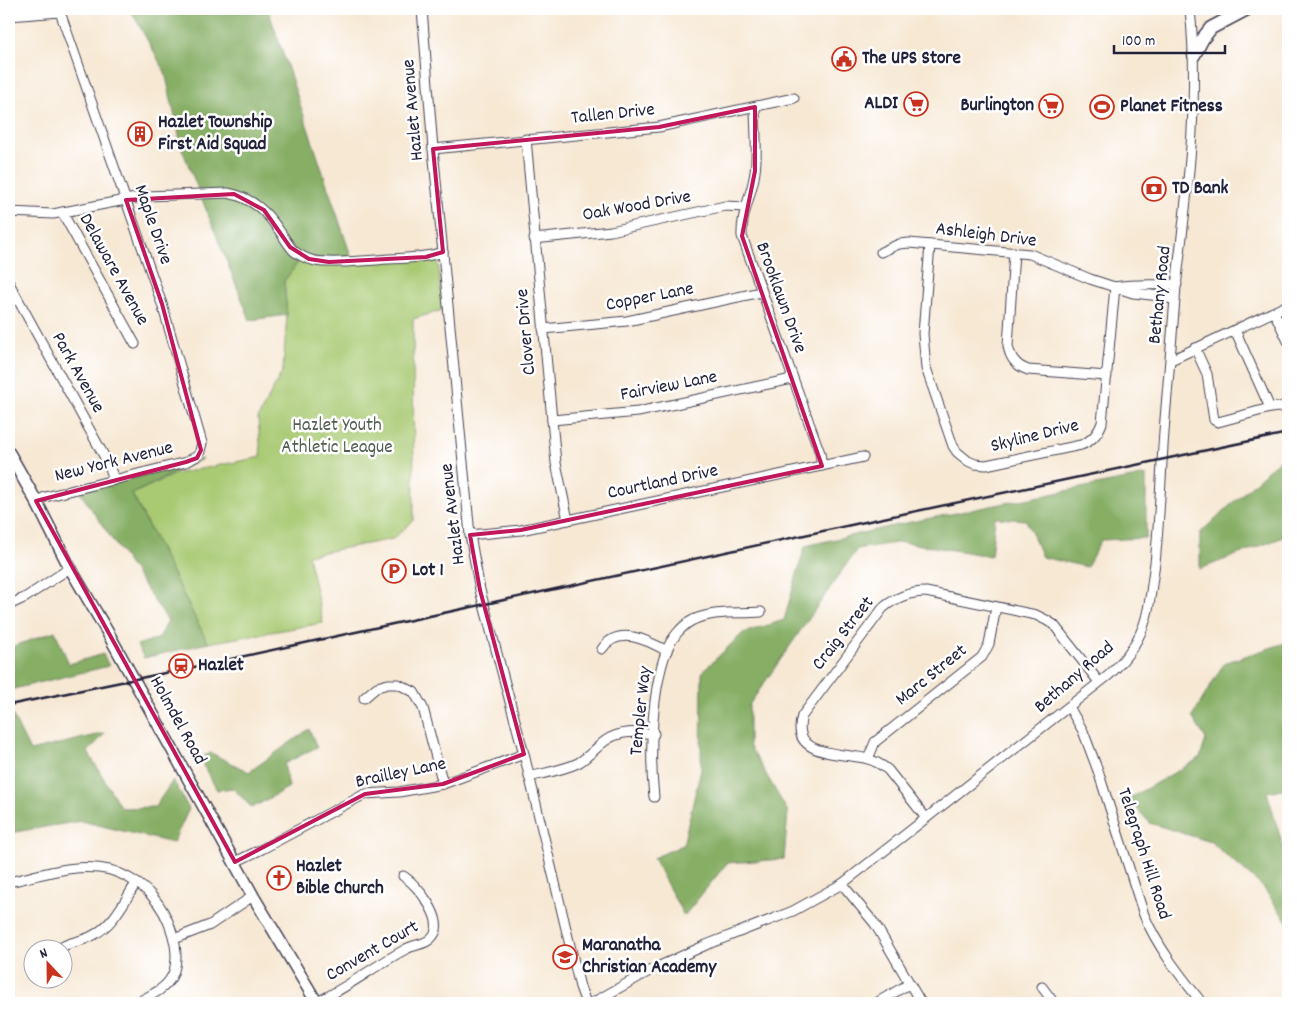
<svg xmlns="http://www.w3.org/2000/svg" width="1297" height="1012" font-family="Dekko,sans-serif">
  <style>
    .green { fill: #a9ca73; stroke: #667657 }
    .forest { fill: #86ae65; stroke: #546850 }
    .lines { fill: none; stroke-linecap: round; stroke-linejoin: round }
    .minor-casing { stroke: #424052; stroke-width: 11 }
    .major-casing { stroke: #424052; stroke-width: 14 }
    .highway-casing { stroke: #424052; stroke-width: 15 }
    .minor { stroke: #fff; stroke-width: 9 }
    .major { stroke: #fff; stroke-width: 11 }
    .highway { stroke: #fff; stroke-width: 12 }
    .rail { stroke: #22223b; stroke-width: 2.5 }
    .marked { fill: none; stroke: #c2185b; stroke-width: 4; stroke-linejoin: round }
    .labels { text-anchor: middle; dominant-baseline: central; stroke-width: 5; stroke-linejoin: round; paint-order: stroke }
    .poi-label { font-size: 19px; font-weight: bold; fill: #22223b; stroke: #fff; text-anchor: start }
    .street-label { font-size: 19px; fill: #22223b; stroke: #fff }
    .park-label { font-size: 19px; fill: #515d4f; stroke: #fff }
  </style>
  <rect width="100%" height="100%" fill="#fff"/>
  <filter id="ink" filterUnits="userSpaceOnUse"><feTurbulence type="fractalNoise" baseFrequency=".02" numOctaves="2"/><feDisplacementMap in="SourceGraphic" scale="10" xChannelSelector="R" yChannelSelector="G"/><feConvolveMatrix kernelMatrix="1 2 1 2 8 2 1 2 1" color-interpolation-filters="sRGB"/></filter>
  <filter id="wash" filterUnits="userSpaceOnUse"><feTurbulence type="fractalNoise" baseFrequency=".0096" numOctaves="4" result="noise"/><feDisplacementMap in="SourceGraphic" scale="20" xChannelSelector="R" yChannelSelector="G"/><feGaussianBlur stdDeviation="1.12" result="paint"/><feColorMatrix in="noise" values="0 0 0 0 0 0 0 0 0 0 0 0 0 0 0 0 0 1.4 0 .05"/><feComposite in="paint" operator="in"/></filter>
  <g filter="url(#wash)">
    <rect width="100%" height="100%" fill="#f7e8d4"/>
    <path class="green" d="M414 257 438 260 443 310 413 319 414 520 393 539 308 555 323 623 208 643 132 494 175 474 261 457 258 418 283 370 287 315 284 281 299 261 353 262Z"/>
    <g class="forest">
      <path d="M130 9H268L353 262 299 261 284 281 287 315 250 320 182 149 165 72Z"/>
      <path d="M1288 452V537L1286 536 1200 569V533Z"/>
      <path d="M202 459 132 494 208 643 144 658 137 645 159 638 168 621 77 488Z"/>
      <path d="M1146 475V538L1101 540 1087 567 1042 557 1026 520 995 518 991 556 902 542 857 549 749 705V745L788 812 784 859 727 863 684 916 653 858 683 845 701 769 702 672 743 633 784 620 805 546 911 522Z"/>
      <path d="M55 631 69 664 103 654 109 666 9 690V648Z"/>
      <path d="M1288 642V788L1267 792 1288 863V923L1263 887 1211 842 1150 823 1128 799 1200 758 1206 739 1192 717 1224 663Z"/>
      <path d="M9 708 30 751 105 733 88 752 121 808 155 807 173 780 189 809 173 843 81 821 9 833Z"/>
      <path d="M309 729 317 747 284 764 289 787 252 808 233 788 217 790 199 758 211 753 249 772Z"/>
    </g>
  </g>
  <g filter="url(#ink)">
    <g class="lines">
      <g class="minor-casing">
        <g id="minor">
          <path d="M422 9 433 149 470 535 480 590 524 754 580 987 586 1003"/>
          <path d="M9 16 60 12"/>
          <path d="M755 107C755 128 758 151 755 172 752 195 741 213 742 236L820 453 822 466"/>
          <path d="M526 139 556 463 568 520"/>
          <path d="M433 149 659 127 794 98"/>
          <path d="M9 212 53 214 146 196 228 193C253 198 267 212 281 233 285 239 289 246 294 251 300 256 307 259 315 261 334 264 356 261 376 260 398 258 422 259 443 252"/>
          <path d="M62 212 135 344"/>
          <path d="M534 239 611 231 725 206 745 207"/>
          <path d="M930 245 923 334 926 368 953 446 957 452 968 461 975 464 986 465 1081 445C1092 441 1098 434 1102 423L1115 287"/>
          <path d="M881 252 899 244 909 243 1030 254 1090 279 1133 293 1160 296 1175 300"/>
          <path d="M1014 252 1008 346C1010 358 1016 366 1028 370L1107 376"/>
          <path d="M9 283 109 465 114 480"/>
          <path d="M1115 287C1137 283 1155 286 1177 284"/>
          <path d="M1274 312 1288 341"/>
          <path d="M543 329 627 321 761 292"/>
          <path d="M1235 330 1270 408 1288 406"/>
          <path d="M1195 348 1207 374 1214 420 1218 422 1270 408"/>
          <path d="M1171 360 1288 305"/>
          <path d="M552 420 638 412 792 379"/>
          <path d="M36 501 45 497 186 462 199 455 202 443 162 304 59 9"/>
          <path d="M470 535 521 530 863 457"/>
          <path d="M9 605 26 597 70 568"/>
          <path d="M602 649C618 625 647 640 667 651"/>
          <path d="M364 698 377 687 388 684H398L414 692 423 708 443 784"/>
          <path d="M1069 707 1083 731 1098 771 1144 915C1158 948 1180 975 1202 1003"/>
          <path d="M868 759 875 742 982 657 989 644 996 607"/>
          <path d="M529 777C545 773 563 770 578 763 588 757 596 748 605 741 620 730 637 732 654 734"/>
          <path d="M654 797C649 755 652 691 666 652 671 639 681 626 693 620 716 610 738 614 761 612"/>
          <path d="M926 818 888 770C882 765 875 761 868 759 843 752 789 758 802 716L883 608C896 597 909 592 926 592L1036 615 1046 620 1054 625 1099 682"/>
          <path d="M235 862 262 849 365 794 399 792 443 784 524 754"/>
          <path d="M9 882C41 875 77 862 110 870 124 874 141 884 151 895 169 914 183 952 172 976 165 990 149 996 136 1003"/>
          <path d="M842 884 875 924 921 1003"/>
          <path d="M174 939 210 925 253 896"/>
          <path d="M57 950C69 941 77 943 90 937 113 926 123 904 136 883"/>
          <path d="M1042 987 1054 1003"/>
          <path d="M317 1002C348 987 376 965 406 949 415 944 427 945 433 936 446 920 417 884 403 876"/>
          <path d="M592 1003 653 969 706 945 793 911 842 884 1109 675C1126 659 1140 640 1146 618 1151 600 1152 581 1155 563 1160 515 1161 467 1165 419 1169 375 1172 331 1176 287 1187 192 1200 105 1190 9"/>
          <path d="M876 1003 909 984"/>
        </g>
      </g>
      <g class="major-casing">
        <path id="major" d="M9 453 36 501 70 568 108 633 253 896 317 1003"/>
      </g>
      <g class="highway-casing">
        <path id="highway" d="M1194 55 1203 38 1211 28 1247 9"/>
      </g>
      <use href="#minor" class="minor"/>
      <use href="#major" class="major"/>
      <use href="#highway" class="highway"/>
      <path class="rail" d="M9 705 194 667 874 520 1288 433"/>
    </g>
  </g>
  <path class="marked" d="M755 107V171L742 236 822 466 521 530 470 535 480 590 524 754 443 784 365 794 235 862 36 501 186 462 197 458 201 450 162 304 126 200 234 194 264 210 290 247 309 259 329 262 426 257 443 252 433 149 659 127Z"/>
  <defs>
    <g id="civic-ring" transform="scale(1.25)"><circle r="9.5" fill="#fff" stroke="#c8321e" stroke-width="1.5"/><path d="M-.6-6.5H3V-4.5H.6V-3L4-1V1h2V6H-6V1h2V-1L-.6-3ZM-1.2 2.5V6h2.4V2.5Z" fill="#c8321e"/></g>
    <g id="supermarket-ring" transform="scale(1.25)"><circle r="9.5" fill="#fff" stroke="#c8321e" stroke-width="1.5"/><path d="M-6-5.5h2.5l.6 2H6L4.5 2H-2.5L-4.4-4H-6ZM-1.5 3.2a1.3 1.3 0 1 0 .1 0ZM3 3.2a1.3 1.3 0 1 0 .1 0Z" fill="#c8321e"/></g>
    <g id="stadium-ring" transform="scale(1.25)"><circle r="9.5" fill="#fff" stroke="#c8321e" stroke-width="1.5"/><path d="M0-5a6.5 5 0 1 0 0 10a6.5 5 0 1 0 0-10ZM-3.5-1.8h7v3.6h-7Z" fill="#c8321e"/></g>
    <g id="building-ring" transform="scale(1.25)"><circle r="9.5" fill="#fff" stroke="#c8321e" stroke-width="1.5"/><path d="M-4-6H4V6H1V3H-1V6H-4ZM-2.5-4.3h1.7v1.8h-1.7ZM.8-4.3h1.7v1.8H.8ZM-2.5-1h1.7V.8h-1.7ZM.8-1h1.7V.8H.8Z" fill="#c8321e"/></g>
    <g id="bank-ring" transform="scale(1.25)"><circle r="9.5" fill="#fff" stroke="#c8321e" stroke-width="1.5"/><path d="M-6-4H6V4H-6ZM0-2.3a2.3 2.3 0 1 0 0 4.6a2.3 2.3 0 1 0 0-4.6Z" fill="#c8321e"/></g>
    <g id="parking-ring" transform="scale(1.25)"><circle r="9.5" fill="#fff" stroke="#c8321e" stroke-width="1.5"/><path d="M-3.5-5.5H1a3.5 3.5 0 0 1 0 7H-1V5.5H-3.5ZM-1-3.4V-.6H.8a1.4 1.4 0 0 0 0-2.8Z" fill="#c8321e"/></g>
    <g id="station-ring" transform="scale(1.25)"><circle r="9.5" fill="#fff" stroke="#c8321e" stroke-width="1.5"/><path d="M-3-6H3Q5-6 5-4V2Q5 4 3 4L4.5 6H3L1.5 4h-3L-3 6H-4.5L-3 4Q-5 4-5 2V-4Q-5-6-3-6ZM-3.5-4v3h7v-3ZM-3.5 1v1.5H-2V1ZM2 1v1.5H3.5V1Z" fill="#c8321e"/></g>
    <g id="church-ring" transform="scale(1.25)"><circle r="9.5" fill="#fff" stroke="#c8321e" stroke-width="1.5"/><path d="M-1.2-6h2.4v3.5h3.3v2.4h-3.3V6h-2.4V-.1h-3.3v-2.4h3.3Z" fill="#c8321e"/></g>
    <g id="school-ring" transform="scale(1.25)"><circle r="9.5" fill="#fff" stroke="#c8321e" stroke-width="1.5"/><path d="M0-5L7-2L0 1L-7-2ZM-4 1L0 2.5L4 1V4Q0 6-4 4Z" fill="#c8321e"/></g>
  </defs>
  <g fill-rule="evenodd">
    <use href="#civic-ring" x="844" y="59"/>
    <use href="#supermarket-ring" x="916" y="104"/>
    <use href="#supermarket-ring" x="1051" y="106"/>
    <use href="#stadium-ring" x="1102" y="107"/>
    <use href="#building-ring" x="140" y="134"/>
    <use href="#bank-ring" x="1154" y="189"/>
    <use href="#parking-ring" x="394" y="571"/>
    <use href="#station-ring" x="181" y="666"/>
    <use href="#church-ring" x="279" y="878"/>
    <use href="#school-ring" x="565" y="957"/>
  </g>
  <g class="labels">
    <g class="poi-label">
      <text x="862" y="59">The UPS Store</text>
      <text x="898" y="104" text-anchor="end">ALDI</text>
      <text x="1034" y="106" text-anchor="end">Burlington</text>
      <text x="1120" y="107">Planet Fitness</text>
      <text x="158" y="123">Hazlet Township<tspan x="158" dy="22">First Aid Squad</tspan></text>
      <text x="1172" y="189">TD Bank</text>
      <text x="412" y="571">Lot 1</text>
      <text x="198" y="666">Hazlet</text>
      <text x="296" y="867">Hazlet<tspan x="296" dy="22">Bible Church</tspan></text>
      <text x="582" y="946">Maranatha<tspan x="582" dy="22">Christian Academy</tspan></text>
    </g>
    <g class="street-label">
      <text transform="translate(414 110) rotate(-95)">Hazlet Avenue</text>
      <text transform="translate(613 115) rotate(-6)">Tallen Drive</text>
      <text transform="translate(637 207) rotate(-10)">Oak Wood Drive</text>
      <text transform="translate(152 225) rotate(71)">Maple Drive</text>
      <text transform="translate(986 236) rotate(7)">Ashleigh Drive</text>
      <text transform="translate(113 270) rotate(61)">Delaware Avenue</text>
      <text transform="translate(1161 295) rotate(-84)">Bethany Road</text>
      <text transform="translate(650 298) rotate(-11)">Copper Lane</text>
      <text transform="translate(780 298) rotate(70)">Brooklawn Drive</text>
      <text transform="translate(527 332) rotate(-95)">Clover Drive</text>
      <text transform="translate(77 373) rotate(61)">Park Avenue</text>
      <text transform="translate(669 387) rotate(-11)">Fairview Lane</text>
      <text transform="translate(1035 437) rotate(-14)">Skyline Drive</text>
      <text transform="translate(114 463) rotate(-14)">New York Avenue</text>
      <text transform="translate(663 483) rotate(-12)">Courtland Drive</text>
      <text transform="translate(454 514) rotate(-97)">Hazlet Avenue</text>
      <text transform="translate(844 634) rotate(-52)">Craig Street</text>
      <text transform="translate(932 676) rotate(-39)">Marc Street</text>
      <text transform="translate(1075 678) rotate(-41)">Bethany Road</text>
      <text transform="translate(642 711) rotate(-84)">Templer Way</text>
      <text transform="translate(177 721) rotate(61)">Holmdel Road</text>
      <text transform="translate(401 774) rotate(-12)">Brailley Lane</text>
      <text transform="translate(1143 854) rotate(72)">Telegraph Hill Road</text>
      <text transform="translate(373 952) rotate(-30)">Convent Court</text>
    </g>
    <g class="park-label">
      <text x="337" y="426">Hazlet Youth<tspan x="337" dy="22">Athletic League</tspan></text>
    </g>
  </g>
  <rect width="1297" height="1012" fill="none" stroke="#fff" stroke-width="30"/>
  <g transform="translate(48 964) rotate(338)"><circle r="24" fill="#ffffff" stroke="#a7a7b1"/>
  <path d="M0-4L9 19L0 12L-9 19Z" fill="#c8321e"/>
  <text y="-8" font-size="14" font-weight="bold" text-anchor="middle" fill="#22223b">N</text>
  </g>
  <path d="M1114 45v8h111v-8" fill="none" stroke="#22223b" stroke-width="2.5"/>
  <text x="1122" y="45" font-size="15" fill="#22223b" stroke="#ffffff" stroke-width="4" paint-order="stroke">100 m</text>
</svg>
